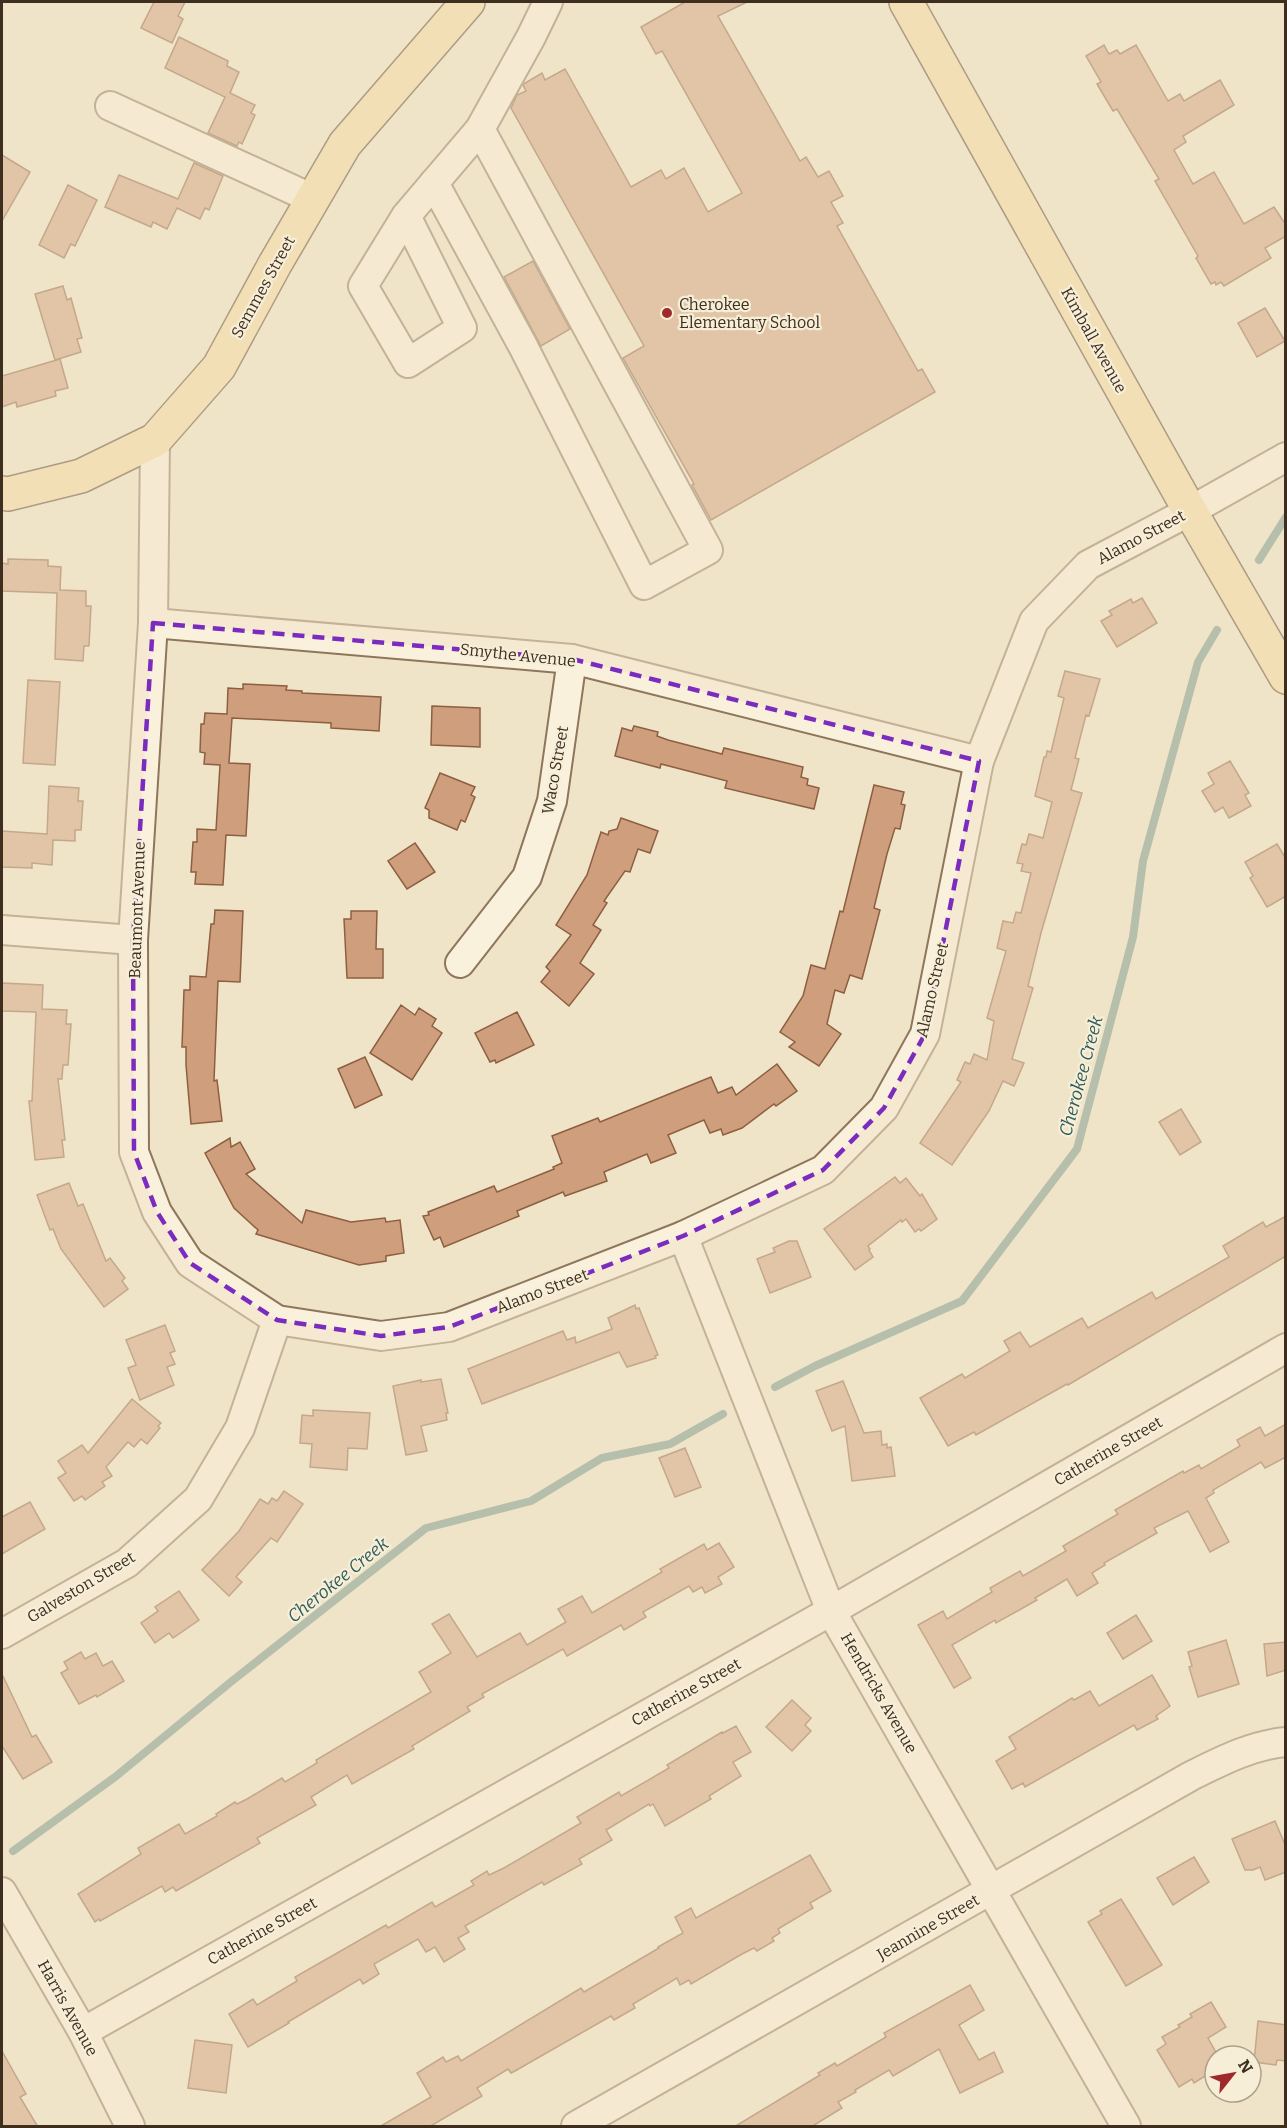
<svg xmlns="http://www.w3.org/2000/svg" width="1287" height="2128" font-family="Bitter,serif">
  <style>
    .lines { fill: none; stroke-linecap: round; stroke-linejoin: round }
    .stream { stroke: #6f938a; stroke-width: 8 }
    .building { fill: #cf9f7d; stroke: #8d5f41; stroke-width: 1.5 }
    .minor-casing { stroke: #8d765c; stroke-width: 32 }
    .major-casing { stroke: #5b4430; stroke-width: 36 }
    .minor { stroke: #faf1dc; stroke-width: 28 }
    .major { stroke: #f3d9a0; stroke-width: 33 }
    .marked { fill: none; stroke: #7b2cbf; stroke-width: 4.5; stroke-dasharray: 12 8; stroke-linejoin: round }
    .poi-dot { fill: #9e2a2b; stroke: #f7eed8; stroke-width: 2 }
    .labels { text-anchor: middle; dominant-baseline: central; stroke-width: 4.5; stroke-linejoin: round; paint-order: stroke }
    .street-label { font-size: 16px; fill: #3d2e20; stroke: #f7eed8 }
    .poi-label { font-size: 16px; fill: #3d2e20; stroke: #f7eed8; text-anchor: start }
    .water-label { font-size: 18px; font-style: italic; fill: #2f5d5a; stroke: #f7eed8 }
  </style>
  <rect width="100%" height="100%" fill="#f0e4c8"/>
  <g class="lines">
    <g class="stream">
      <path d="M1259 560 1286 517"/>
      <path d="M775 1387 815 1366 962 1301 1077 1149 1133 937 1143 861 1198 662 1217 630"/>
      <path d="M13 1851 115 1777 232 1681 426 1528 531 1501 602 1458 670 1444 723 1414"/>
    </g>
  </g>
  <g class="building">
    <path d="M154 2H185L178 16 183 19 172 43 141 28Z"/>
    <path d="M685 2H747L718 16 800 161 806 157 818 177 829 171 843 196 831 202 843 223 837 226 918 371 922 369 935 392 711 520 692 485 694 484 623 358 644 346 511 108 517 95 526 91 523 85 525 83 542 73 545 80 565 69 631 187 661 170 666 179 684 168 708 212 742 193 662 51 656 54 641 27Z"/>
    <path d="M179 37 228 61 227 66 239 72 230 93 255 105 251 113 255 115 242 144 239 142 237 146 208 133 225 97 165 68Z"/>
    <path d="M1104 45 1109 54 1117 50 1120 54 1136 45 1168 101 1180 94 1184 101 1220 80 1234 105 1183 136 1186 142 1174 150 1193 184 1214 172 1244 224 1274 207 1286 225V236L1265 248 1271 258 1224 286 1221 282 1216 285 1215 282 1211 284 1196 258 1198 256 1155 181 1159 179 1117 109 1113 111 1097 84 1101 82 1086 56Z"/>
    <path d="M2 155 30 172 2 221Z"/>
    <path d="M194 163 223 176 209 210 205 208 200 219 177 208 167 229 153 222 151 227 105 207 119 175 178 199Z"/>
    <path d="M68 185 97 200 75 246 71 244 64 258 39 245Z"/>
    <path d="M533 261 570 329 541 346 504 277Z"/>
    <path d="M63 286 67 300 71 298 82 338 77 339 81 352 55 360 35 294Z"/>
    <path d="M1265 308 1285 341 1257 357 1238 323Z"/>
    <path d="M60 359 68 388 55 391 56 396 17 407 16 402 2 407V376Z"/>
    <path d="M8 559 48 560V566L61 567 60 590 86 591V606H91L89 646H84L83 661 55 659 57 593 2 591V563L8 564Z"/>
    <path d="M1142 598 1157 623 1117 647 1101 621 1112 615 1109 611 1131 599 1133 603Z"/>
    <path d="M1065 671 1100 679 1089 716 1086 715 1075 758 1079 759 1071 790 1082 793 1041 933 1028 986 1033 988 1012 1059 1024 1063 1014 1086 1003 1081 989 1111 952 1165 920 1143 961 1082 957 1080 965 1062 970 1064 974 1054 987 1060 994 1021 987 1018 1006 951 997 948 1003 921 1013 923 1016 912 1021 913 1031 873 1021 871 1023 864 1017 863 1022 844 1026 845 1029 834 1043 838 1052 802 1035 796 1044 757H1046L1047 751 1051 752 1064 698 1058 696Z"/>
    <path d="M28 680 60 682 55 765 23 763Z"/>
    <path d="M243 684 287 686 286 690 302 691V693L381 697 379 731 331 728V723L232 718 229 763 250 764 246 836 226 835 223 885 195 884 196 872H191L193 842H197V829L216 830 220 765 204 764 205 753 200 752 201 724H204L205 713 227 714 228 688 243 689Z"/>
    <path d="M432 706 480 708V747L431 745Z"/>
    <path d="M634 726 658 732 657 736 668 740 722 754 724 748 803 767 801 777 808 779 807 785 819 788 814 809 725 788 727 781 661 764 660 768 615 756 622 728 632 731Z"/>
    <path d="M1230 761 1249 793 1245 795 1251 806 1229 818 1223 807 1215 812 1202 791 1214 784 1208 773Z"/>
    <path d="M440 773 475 787 471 795 475 797 465 822 461 820 457 830 429 818V810L425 808Z"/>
    <path d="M874 785 904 792 901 804 905 805 900 829 895 828 887 854 874 908 880 910 862 979 850 975 844 993 835 990 827 1024 841 1034 819 1066 789 1047 795 1042 780 1032 803 996 811 965 825 969 840 911 843 912Z"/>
    <path d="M49 786 79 788 78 801H83L81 830H75V841L53 840 52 865 32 863V868L2 867V831L47 834Z"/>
    <path d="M621 818 658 831 650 853 638 849 630 872 625 871 604 901 607 903 593 925 601 930 580 963 594 974 569 1006 541 982 550 971 546 967 571 935 556 925 587 875 601 832 608 835 609 831 617 829Z"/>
    <path d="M415 843 435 872 407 889 388 861Z"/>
    <path d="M1277 844 1286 859V896L1267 907 1250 878 1253 876 1245 862Z"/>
    <path d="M215 910 243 911 240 982 218 981 214 1081 217 1080 222 1121 191 1124 186 1065V1047H182L184 990H190V976L206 977 211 924H214Z"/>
    <path d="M351 911H377L376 949H383V978H347L344 919H351Z"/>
    <path d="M2 983 43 985 42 1009 67 1010 66 1024H71L68 1065H63L62 1079H58L65 1140H62L64 1157 35 1160 29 1101H32L36 1012 2 1011Z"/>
    <path d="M401 1005 415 1015 419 1008 436 1019 432 1026 442 1033 412 1080 370 1053Z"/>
    <path d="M517 1012 534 1045 496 1063 495 1060 490 1062 475 1033Z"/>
    <path d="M365 1057 382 1095 355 1108 338 1069Z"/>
    <path d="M777 1064 797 1091 776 1106 774 1104 742 1128 723 1135 721 1129 710 1133 704 1120 668 1135 676 1153 651 1163 647 1154 604 1172 607 1181 565 1196 563 1192 517 1211 519 1216 444 1247 440 1237 434 1240 423 1216 429 1215 428 1212 494 1186 497 1192 554 1169 553 1167 562 1163 552 1136 598 1118 600 1122 711 1077 718 1093 732 1087 736 1095Z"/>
    <path d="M1181 1109 1201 1142 1180 1155 1159 1122Z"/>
    <path d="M230 1138 231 1147 240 1142 255 1169 246 1174 302 1223 306 1210 351 1222 385 1218 386 1222 400 1220 404 1253 386 1256V1261L359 1265 256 1234 258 1230 234 1208 205 1153Z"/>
    <path d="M895 1177 900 1183 906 1178 920 1196 922 1194 937 1219 921 1231 919 1229 915 1232 906 1219 902 1222 901 1220 868 1246 870 1249 869 1250 873 1257 855 1270 824 1229Z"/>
    <path d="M69 1183 78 1206 83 1204 106 1261 110 1258 125 1278 122 1281 128 1289 104 1307 61 1249 53 1229 50 1230 37 1195Z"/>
    <path d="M1286 1216V1256L1068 1385 1067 1384 976 1435 974 1432 948 1446 920 1398 962 1374 965 1378 1010 1351 1004 1341 1020 1332 1030 1347 1082 1318 1088 1328 1152 1292 1156 1299 1229 1257 1223 1246 1263 1222 1266 1227Z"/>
    <path d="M789 1241H797L811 1277 770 1293 757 1259 775 1252 773 1248Z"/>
    <path d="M635 1305 636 1309 639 1308 658 1355 655 1356 656 1358 627 1367 619 1352 482 1404 468 1369 563 1331 567 1340 575 1337 576 1343 612 1329 608 1318Z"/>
    <path d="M165 1325 175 1351 170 1353 175 1364 167 1367 174 1385 140 1400 128 1368 136 1365 126 1340Z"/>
    <path d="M441 1379 448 1413H446L447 1420 421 1426 427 1451 406 1455 393 1386 421 1380V1382Z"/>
    <path d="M843 1381 864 1433 881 1431 882 1445 887 1444V1448L891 1447 895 1476 852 1481 845 1426 832 1431 816 1391Z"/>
    <path d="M132 1399 161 1423 158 1426 160 1428 147 1444 141 1439 134 1447 128 1442 106 1467 112 1476 102 1482 105 1486 85 1500 82 1496 74 1501 58 1478 66 1473 58 1461 82 1445 88 1453Z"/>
    <path d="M313 1410 370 1413 367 1449 348 1448 347 1470 310 1467 312 1444 300 1443 302 1415 313 1416Z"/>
    <path d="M1286 1424V1457L1265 1468 1261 1462 1213 1490 1214 1493 1206 1498 1229 1542 1210 1552 1188 1511 1154 1528 1157 1533 1104 1563 1105 1565 1092 1573 1098 1583 1077 1596 1067 1579 1035 1598 1037 1600 996 1623 995 1620 952 1645 971 1678 954 1688 918 1625 943 1611 947 1619 992 1592 990 1588 1020 1571 1023 1576 1066 1551 1063 1546 1118 1514 1115 1510 1183 1471 1184 1473 1199 1465 1201 1469 1240 1446 1237 1440 1260 1427 1265 1436Z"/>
    <path d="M685 1448 701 1487 675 1497 659 1458Z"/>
    <path d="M284 1491 303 1504 277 1542 271 1538 236 1577 242 1582 229 1596 202 1570 239 1531 260 1499 268 1504 272 1498 277 1501Z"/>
    <path d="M30 1502 45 1529 2 1554V1517Z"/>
    <path d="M719 1543 734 1567 718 1577 722 1584 705 1593 702 1587 693 1592 689 1586 643 1612 646 1617 624 1630 621 1625 567 1656 563 1649 482 1694 484 1697 467 1707 470 1711 412 1746 414 1749 352 1784 347 1775 311 1797 316 1805 257 1838 260 1843 176 1891 173 1887 165 1892 162 1886 100 1921 99 1919 95 1922 78 1894 141 1854 138 1848 179 1824 185 1834 217 1816 216 1814 235 1802 237 1804 247 1799 282 1778 285 1782 317 1763 316 1760 431 1692 419 1672 451 1653 432 1624 449 1614 477 1657 520 1633 527 1645 566 1622 558 1609 582 1596 592 1613 662 1572 660 1569 704 1544 707 1550Z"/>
    <path d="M179 1591 199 1620 173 1638 169 1633 155 1643 141 1623 158 1611 155 1607Z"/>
    <path d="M1136 1615 1152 1641 1123 1659 1107 1633Z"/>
    <path d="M1226 1640 1239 1684 1198 1697 1189 1667 1192 1666 1188 1652Z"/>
    <path d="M1286 1642V1670L1267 1676 1264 1644Z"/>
    <path d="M81 1652 85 1659 96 1653 103 1666 112 1661 124 1681 97 1697 96 1695 79 1704 61 1673 68 1669 64 1662Z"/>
    <path d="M2 1674 32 1737 36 1735 52 1762 23 1779 2 1746Z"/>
    <path d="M1152 1675 1170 1706 1156 1716 1158 1719 1137 1730 1134 1725 1025 1787 1023 1783 1012 1789 996 1761 1016 1749 1009 1737 1072 1698 1074 1700 1090 1691 1099 1706Z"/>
    <path d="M792 1700 811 1718 805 1725 811 1731 792 1751 766 1727Z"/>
    <path d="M736 1726 751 1752 733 1762 741 1776 709 1796 711 1799 665 1826 653 1804 650 1806 649 1804 606 1830 612 1840 579 1859 582 1864 544 1885 542 1882 465 1926 469 1932 458 1938 465 1949 444 1962 435 1947 426 1952 418 1939 374 1964 379 1974 363 1984 360 1979 288 2022 289 2023 248 2047 229 2014 253 1999 257 2005 297 1981 295 1977 386 1925 388 1928 432 1902 435 1907 474 1885 471 1881 487 1871 489 1875 504 1868 581 1823 577 1817 619 1792 621 1796 669 1768 667 1765 722 1732 723 1733Z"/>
    <path d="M1275 1821 1286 1847V1872L1265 1880 1260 1867 1253 1870H1245L1232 1839Z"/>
    <path d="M810 1855 831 1891 810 1903 813 1908 778 1929 780 1933 772 1938 774 1941 757 1951 754 1948 742 1954 691 1984 689 1980 680 1985 677 1978 633 2004 635 2008 614 2020 611 2016 515 2071 511 2073 508 2069 477 2088 482 2096 429 2127H379L431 2097 417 2073 443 2057 446 2062 458 2056 461 2061 581 1988 584 1992 659 1948 658 1947 683 1933 675 1917 691 1908 696 1918Z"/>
    <path d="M1194 1857 1209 1882 1173 1905 1157 1878Z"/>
    <path d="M1121 1899 1162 1965 1126 1986 1088 1922 1102 1914 1100 1911Z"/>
    <path d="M970 1985 984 2010 959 2025 979 2060 994 2052 1003 2072 960 2093 939 2049 893 2076 889 2070 855 2090 856 2092 838 2102 842 2108 811 2127H734L820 2075 818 2073 835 2063 837 2066 886 2037 884 2033Z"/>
    <path d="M1211 2002 1226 2027 1208 2038 1218 2056H1215V2070L1194 2083 1192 2079 1179 2087 1157 2050 1166 2044 1162 2037 1180 2027 1178 2025 1192 2017 1190 2014Z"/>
    <path d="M1258 2021 1286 2025V2061L1277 2060 1276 2065 1254 2062Z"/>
    <path d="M195 2040 232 2045 226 2093 188 2088Z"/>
    <path d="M2 2051 26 2094 20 2097 38 2127H2Z"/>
  </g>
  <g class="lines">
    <g class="minor-casing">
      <g id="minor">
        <path d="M110 106 313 199"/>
        <path d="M434 183 523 346 644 585 708 550 480 129"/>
        <path d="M406 216 462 328 408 363 363 286 406 216 480 129 531 37 548 2"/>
        <path d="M155 440 153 623 133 940 134 1152 157 1212 190 1263 277 1320 381 1336 449 1327 683 1236 823 1170 884 1108 925 1034 979 761 1034 621 1088 565 1190 511 1286 457"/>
        <path d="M153 623 572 659 979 761"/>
        <path d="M2 930 133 940"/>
        <path d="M460 963 527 877 552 801 572 659"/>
        <path d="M683 1236 831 1611 1126 2126"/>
        <path d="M2 1634 127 1563 198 1499 240 1428 277 1320"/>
        <path d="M2 1892 83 2032 130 2126"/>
        <path d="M83 2032 831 1611 1286 1348"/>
        <path d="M576 2126 1191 1776C1221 1761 1252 1745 1286 1742"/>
      </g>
    </g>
    <g class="major-casing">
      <g id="major">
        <path d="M906 2 1190 511 1286 677"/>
        <path d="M2 493 8 494 81 476 155 440 219 367 275 264 345 144 468 2"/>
      </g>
    </g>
    <use href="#minor" class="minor"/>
    <use href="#major" class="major"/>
  </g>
  <path d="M0 0H1287V2128H0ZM153 623 572 659 979 761 925 1034 884 1108 823 1170 683 1236 449 1327 381 1336 277 1320 190 1263 157 1212 134 1152 133 940Z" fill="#f0e4c8" fill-opacity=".55" fill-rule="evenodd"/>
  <path class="marked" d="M153 623 572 659 979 761 925 1034 884 1108 823 1170 683 1236 449 1327 381 1336 277 1320 190 1263 157 1212 134 1152 133 940Z"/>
  <circle class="poi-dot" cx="667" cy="313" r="6"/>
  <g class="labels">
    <g class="street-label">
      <text transform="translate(263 287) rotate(-61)">Semmes Street</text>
      <text transform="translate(1094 340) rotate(61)">Kimball Avenue</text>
      <text transform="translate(1141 537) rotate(-28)">Alamo Street</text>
      <text transform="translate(518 655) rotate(6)">Smythe Avenue</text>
      <text transform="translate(555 770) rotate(-80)">Waco Street</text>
      <text transform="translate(137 910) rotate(-88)">Beaumont Avenue</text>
      <text transform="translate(932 990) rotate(-77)">Alamo Street</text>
      <text transform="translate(542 1291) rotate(-21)">Alamo Street</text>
      <text transform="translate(1108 1451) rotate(-30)">Catherine Street</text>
      <text transform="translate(81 1587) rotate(-31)">Galveston Street</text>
      <text transform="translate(686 1692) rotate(-29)">Catherine Street</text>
      <text transform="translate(879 1693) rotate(60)">Hendricks Avenue</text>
      <text transform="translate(928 1927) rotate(-30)">Jeannine Street</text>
      <text transform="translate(262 1931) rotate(-29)">Catherine Street</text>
      <text transform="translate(68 2008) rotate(61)">Harris Avenue</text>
    </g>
    <g class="poi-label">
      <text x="679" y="304">Cherokee<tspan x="679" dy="18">Elementary School</tspan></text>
    </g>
    <g class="water-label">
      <text transform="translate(1081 1076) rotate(-75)">Cherokee Creek</text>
      <text transform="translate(338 1580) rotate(-39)">Cherokee Creek</text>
    </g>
  </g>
  <rect width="1287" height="2128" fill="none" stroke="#3d2e20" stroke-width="6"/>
  <g transform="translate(1233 2074) rotate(59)"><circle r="28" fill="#f7eed8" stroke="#ada18e" stroke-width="1.5"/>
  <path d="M0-4.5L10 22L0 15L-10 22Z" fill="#9e2a2b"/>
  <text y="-9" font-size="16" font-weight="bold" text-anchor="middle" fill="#3d2e20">N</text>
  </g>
</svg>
